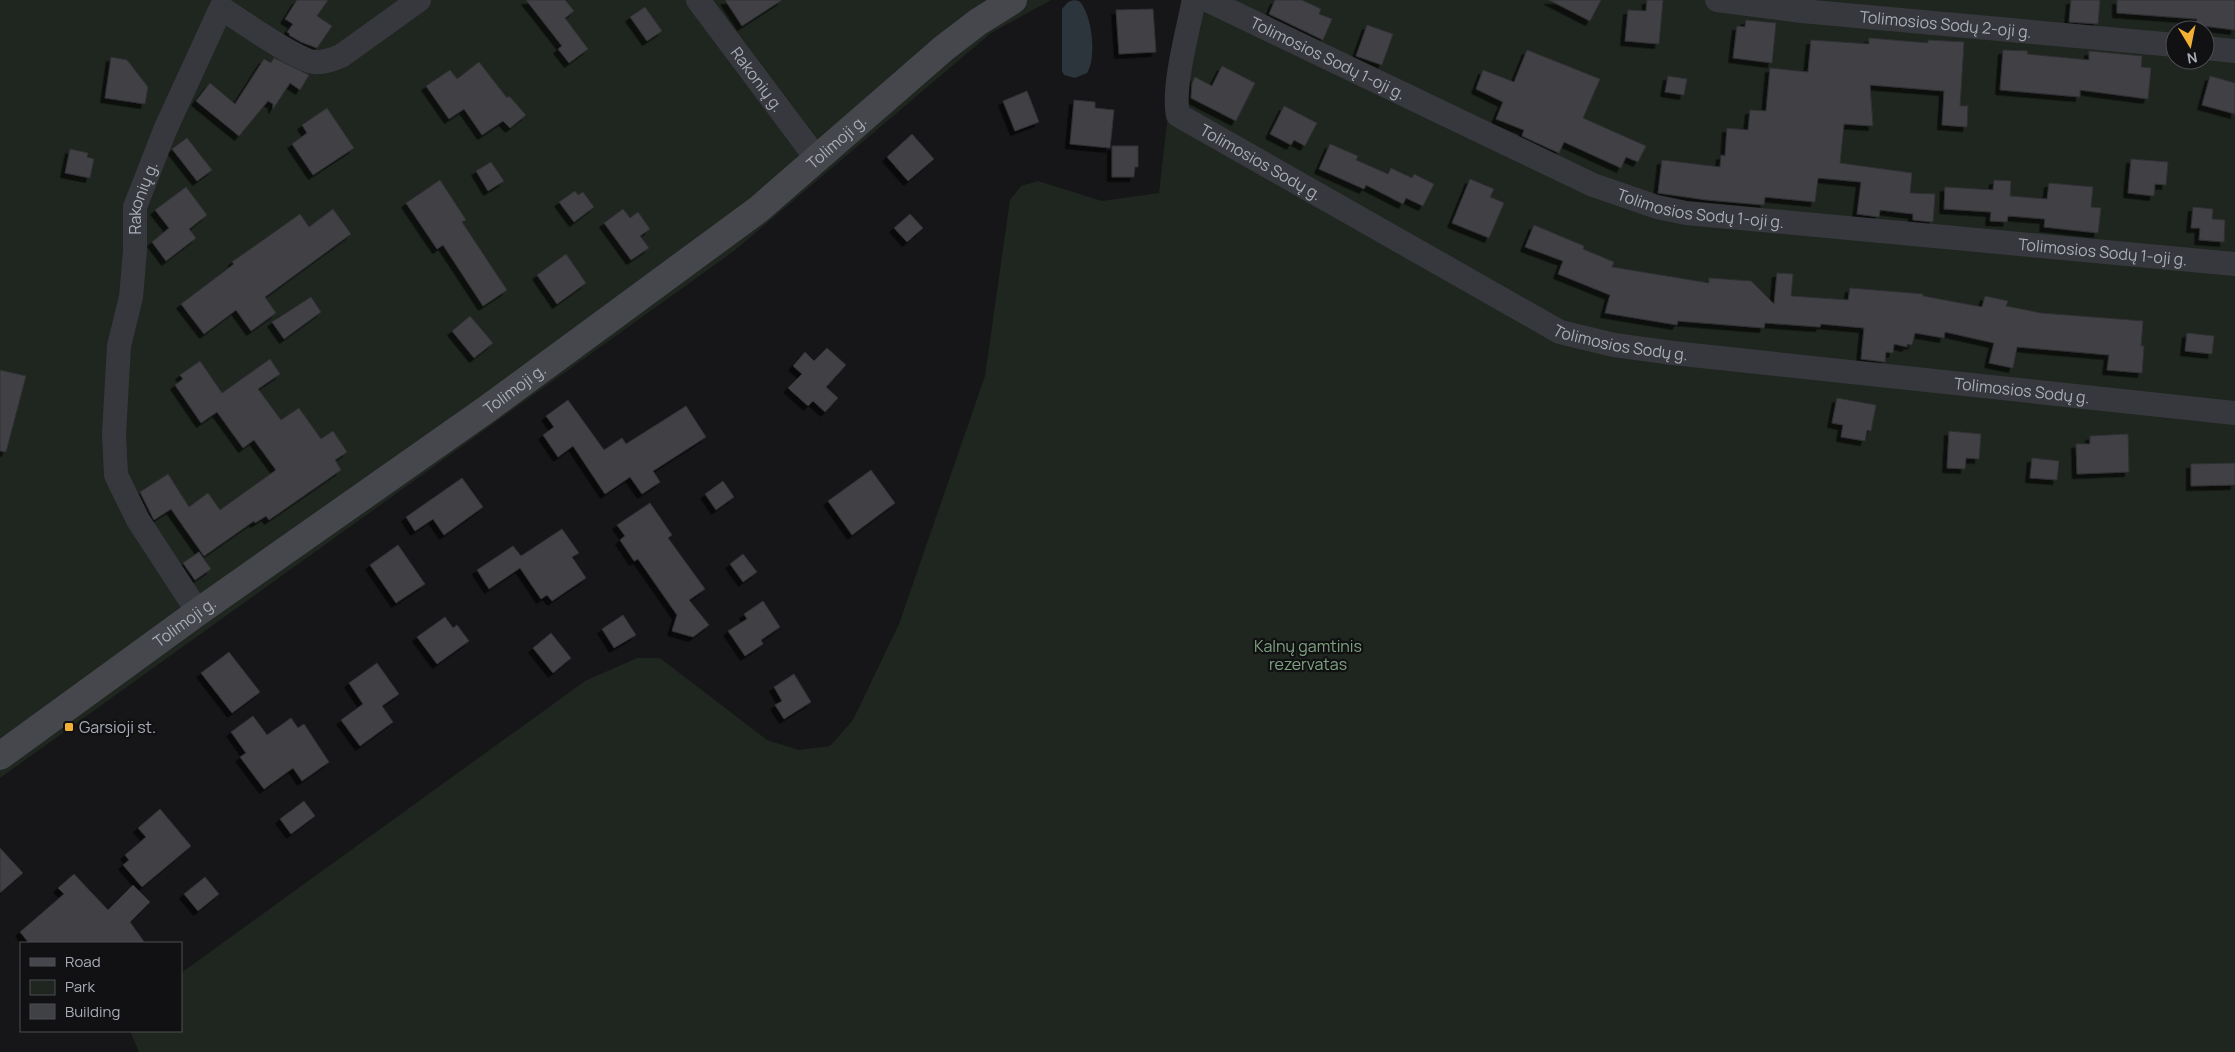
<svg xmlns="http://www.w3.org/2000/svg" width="2235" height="1052" font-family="Manrope,sans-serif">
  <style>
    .green { fill: #1e261f; fill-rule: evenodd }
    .water { fill: #2c353c }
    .building { fill: #404145; stroke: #303034; filter: url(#shadow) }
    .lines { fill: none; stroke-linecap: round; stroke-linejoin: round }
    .street { stroke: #37383d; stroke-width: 24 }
    .secondary { stroke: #45474d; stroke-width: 28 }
    .poi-dot { fill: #f2b134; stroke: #111113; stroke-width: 2 }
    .labels { text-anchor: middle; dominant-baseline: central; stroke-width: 4.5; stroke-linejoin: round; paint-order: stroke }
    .street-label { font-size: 16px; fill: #a8adb8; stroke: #111113 }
    .park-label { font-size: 16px; fill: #7fa381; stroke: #111113 }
    .poi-label { font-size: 16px; fill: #a8adb8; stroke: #111113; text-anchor: start }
  </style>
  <defs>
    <filter id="shadow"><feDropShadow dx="-4.5" dy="4.5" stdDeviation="0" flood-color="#0009"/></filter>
  </defs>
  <rect width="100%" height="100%" fill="#161618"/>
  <g class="green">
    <path d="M0 0H1051L991 33 734 251 0 778Z"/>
    <path d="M1181 0H2235V1052H139L130 1031H181V973L585 681 637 658H660L767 740 799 750 830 746 853 720 899 624 985 376 1010 200 1021 186 1038 181 1102 201 1159 193ZM2175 30H2205V60H2175Z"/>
  </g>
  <path class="water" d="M1074 0 1079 1C1092 13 1097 58 1087 73L1075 78 1064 75 1062 71V9L1068 2Z"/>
  <g class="building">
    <path d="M297 0H328L317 16 332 26 317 48 301 42 289 35 290 34 287 32 293 24 285 19Z"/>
    <path d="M526 0H565L574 11 565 18 588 49 569 63 558 49 562 46Z"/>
    <path d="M725 0H782L742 26Z"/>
    <path d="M1275 0H1302L1321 9 1319 14 1332 19 1323 40 1269 14Z"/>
    <path d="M1549 0H1601L1590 21Z"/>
    <path d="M1647 0H1663L1659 44 1625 41 1628 10 1646 11Z"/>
    <path d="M2071 0H2100L2098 24 2069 22Z"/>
    <path d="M2117 0H2235V30L2196 25 2197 19 2117 13Z"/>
    <path d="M645 7 662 31 647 41 630 17Z"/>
    <path d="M1153 9 1156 52 1119 54 1116 10Z"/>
    <path d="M1746 20 1776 23 1772 63 1733 58 1737 26 1745 27Z"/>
    <path d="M1367 25 1393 34 1382 65 1356 56Z"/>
    <path d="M1869 38 1928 43V40L1964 42 1960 106H1968L1967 127 1942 125 1944 91 1870 85 1873 126 1844 124 1840 163 1912 173 1910 193 1935 194 1933 222 1913 220V214L1880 210 1879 217 1857 214 1861 182 1818 178 1815 202 1765 197 1764 205 1707 200 1658 193 1662 160 1720 167 1721 155 1725 156 1727 128 1748 130 1750 110 1766 111 1770 68 1808 72 1811 40 1869 44Z"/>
    <path d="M1527 50 1600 79 1583 118 1646 146 1638 162 1626 157 1621 168 1564 142 1559 153 1522 136 1524 130 1496 119 1503 102 1476 89 1483 70 1514 82Z"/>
    <path d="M2003 50 2028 51 2027 54 2089 60V51L2142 56 2141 67 2151 68 2148 99 2080 90V97L2000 90Z"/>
    <path d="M111 57 127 60 148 87 145 104 105 98Z"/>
    <path d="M274 58 309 75 300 90 290 83 273 109V104L268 101 239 136 196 101 210 83 235 104 264 59 271 63Z"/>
    <path d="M479 62 507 98 509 96 526 115 510 128 503 121 482 135 464 109 449 119 426 86 450 70 457 79Z"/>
    <path d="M1222 66 1255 83 1236 121 1191 98 1192 83 1195 77 1212 86Z"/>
    <path d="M1668 76 1687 79 1684 95 1665 92Z"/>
    <path d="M2210 76 2235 83V114L2202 105Z"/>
    <path d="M1027 91 1039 122 1015 131 1003 101Z"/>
    <path d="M1074 100 1095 102V108L1114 110 1110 148 1070 144Z"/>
    <path d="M1284 106 1317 123 1305 146 1294 140 1291 145 1270 134Z"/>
    <path d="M327 108 354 148 313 175 292 144 307 133 302 125Z"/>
    <path d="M912 134 934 159 908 181 887 157Z"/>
    <path d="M187 138 212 170 197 181 172 149Z"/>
    <path d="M1330 144 1358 156 1356 160 1388 174 1391 168 1412 178 1414 174 1434 184 1423 206 1406 198 1403 204 1366 185 1364 189 1319 169Z"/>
    <path d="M1112 146H1138V167H1135L1134 177H1112Z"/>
    <path d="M70 149 88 153 87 157 94 159 90 178 65 173Z"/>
    <path d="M2131 159 2168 162 2166 185 2155 184 2154 196 2128 193Z"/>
    <path d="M491 162 504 181 488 191 476 171Z"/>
    <path d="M1470 179 1494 189 1490 197 1504 203 1489 238 1452 223Z"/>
    <path d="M440 180 466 220 462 222 507 290 483 306 443 245 437 249 406 203Z"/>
    <path d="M1994 180 2011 181 2010 196 2047 199 2049 183 2093 187 2091 207 2101 208 2098 233 2044 227 2045 219 2008 216 2007 222 1990 221 1991 212 1944 209 1945 187 1993 190Z"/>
    <path d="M186 187 207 215 189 229 196 238 166 261 152 242 169 228 155 210Z"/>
    <path d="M575 191 578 195 583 192 594 207 574 222 559 202Z"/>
    <path d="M2193 207 2213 209 2212 219 2225 220 2224 242 2199 240 2200 228H2191Z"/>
    <path d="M333 209 351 234 265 297 276 313 251 331 236 310 204 334 181 304 234 264 232 262 300 214 309 227Z"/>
    <path d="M623 209 630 218 638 212 650 229 640 236 649 248 631 260 604 223Z"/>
    <path d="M910 214 923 228 907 242 894 228Z"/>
    <path d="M1534 225 1584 246 1583 249 1614 262 1612 267 1709 283V278L1751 281 1774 304 1777 273 1793 274 1791 296 1848 300 1850 288 1923 294V296L1982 307 1985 296 2008 301 2006 306 2041 313 2143 321 2141 346H2144L2142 373 2107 370 2109 355 2017 347 2013 368 1989 363 1994 343 1945 332 1944 338 1915 333 1912 345 1907 344V347L1894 344 1893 353 1886 352 1885 362 1861 359 1864 328 1821 324 1820 327 1765 323 1764 328 1678 321 1677 325 1605 313 1610 295 1558 274 1563 261 1525 247Z"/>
    <path d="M566 254 586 283 557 304 537 275Z"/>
    <path d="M311 297 321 312 284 339 272 322Z"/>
    <path d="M470 316 493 343 474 358 452 331Z"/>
    <path d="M2187 333 2214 336 2212 354 2185 351Z"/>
    <path d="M827 348 846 365 826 387 838 398 825 412 813 401 808 406 788 388 802 374 793 366 805 352 814 361Z"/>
    <path d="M270 359 280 374 258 389 281 420 299 408 321 439 333 431 347 452 335 460 341 470 269 520 266 516 255 523 254 521 204 556 171 509 154 520 140 492 168 474 189 507 208 493 220 510 276 470 254 440 243 448 217 412 201 423 175 385 183 379 180 375 200 361 222 393Z"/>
    <path d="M0 370 26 376 6 452 0 451Z"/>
    <path d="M1837 398 1876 405 1871 431 1867 430 1865 441 1841 437 1843 425 1832 423Z"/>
    <path d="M568 400 604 450 622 438 626 444 686 406 706 437 653 471 660 482 642 494 630 477 605 494 573 446 558 457 543 435 554 427 546 416Z"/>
    <path d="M1949 431 1981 434 1979 459 1966 458 1965 469 1947 468Z"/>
    <path d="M2128 434 2129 472 2077 474 2076 444H2090V436Z"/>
    <path d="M2032 458 2059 461 2057 480 2030 478Z"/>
    <path d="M2235 463V485L2191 486V464Z"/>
    <path d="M871 470 895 503 852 535 828 501Z"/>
    <path d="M462 478 483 507 444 535 433 519 415 531 406 517Z"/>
    <path d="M723 481 734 497 716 510 705 494Z"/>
    <path d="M650 503 672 535 668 538 705 589 689 600 709 625 693 637 672 631 677 615 638 559 634 561 620 540 625 536 617 525Z"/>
    <path d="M562 529 579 553 572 557 586 578 552 601 547 595 541 599 520 568 489 589 477 570 513 546 521 556Z"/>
    <path d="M398 545 425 584 396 603 370 565Z"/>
    <path d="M199 552 211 569 195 580 183 563Z"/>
    <path d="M743 554 757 572 743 582 730 564Z"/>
    <path d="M763 601 780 627 761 640 763 644 745 656 728 631 747 619 744 614Z"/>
    <path d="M623 615 636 635 614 648 602 629Z"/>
    <path d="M445 617 453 628 457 625 469 641 437 664 417 637Z"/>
    <path d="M551 633 571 658 553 673 533 648Z"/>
    <path d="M229 652 260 692 232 713 201 673Z"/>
    <path d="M377 663 399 694 382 706 393 722 360 746 341 720 363 704 349 683Z"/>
    <path d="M794 674 811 702 784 719 775 705 782 701 774 687Z"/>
    <path d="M253 716 267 735 291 718 298 728 304 724 329 762 302 781 293 768 264 789 240 757 246 753 231 732Z"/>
    <path d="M304 801 315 816 291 834 280 819Z"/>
    <path d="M160 809 191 846 142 887 123 865 129 860 125 855 146 837 138 828Z"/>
    <path d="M0 848 23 873 0 893Z"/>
    <path d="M74 874 108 910 133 885 150 902 130 922 145 943H29L20 932 64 894 58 888Z"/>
    <path d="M205 877 219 894 198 911 184 894Z"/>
  </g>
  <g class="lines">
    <g class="street">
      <path id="s1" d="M698 0 817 159"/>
      <path id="s2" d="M1194 0C1188 29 1172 89 1178 115L1560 332 1614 345 1673 353 2235 413"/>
      <path id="s3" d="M1207 0 1593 185 1657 207 1686 213 2235 264"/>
      <path id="s4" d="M1717 0 1802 11 2175 45"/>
      <path d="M2205 48 2235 51"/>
      <path id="s5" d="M198 612 138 520 116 475 114 434 119 346 131 297 135 251V207L165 130 221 8C240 20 296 60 315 62 324 63 333 59 341 56L419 0"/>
    </g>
    <path class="secondary" id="s6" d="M0 756 198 612 487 409 759 209 944 48 978 22 1013 0"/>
  </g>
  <rect class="poi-dot" x="64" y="722" width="10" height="10" rx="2.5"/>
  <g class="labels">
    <g class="street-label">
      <text stroke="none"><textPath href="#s4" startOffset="230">Tolimosios Sodų 2-oji g.</textPath></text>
      <text stroke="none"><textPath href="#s3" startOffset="134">Tolimosios Sodų 1-oji g.</textPath></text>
      <text stroke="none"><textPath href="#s1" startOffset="99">Rakonių g.</textPath></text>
      <text stroke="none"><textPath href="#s6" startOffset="1038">Tolimoji g.</textPath></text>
      <text stroke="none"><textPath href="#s2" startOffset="212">Tolimosios Sodų g.</textPath></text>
      <text stroke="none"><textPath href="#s5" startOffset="440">Rakonių g.</textPath></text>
      <text stroke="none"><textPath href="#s3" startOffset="539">Tolimosios Sodų 1-oji g.</textPath></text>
      <text stroke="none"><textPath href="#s3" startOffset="944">Tolimosios Sodų 1-oji g.</textPath></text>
      <text stroke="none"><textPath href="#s2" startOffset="618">Tolimosios Sodų g.</textPath></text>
      <text stroke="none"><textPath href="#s6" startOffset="632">Tolimoji g.</textPath></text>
      <text stroke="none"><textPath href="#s2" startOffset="1022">Tolimosios Sodų g.</textPath></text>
      <text stroke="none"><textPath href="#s6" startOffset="228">Tolimoji g.</textPath></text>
    </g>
    <g class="park-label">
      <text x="1308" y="646">Kalnų gamtinis<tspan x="1308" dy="18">rezervatas</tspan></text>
    </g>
    <g class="poi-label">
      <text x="79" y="727">Garsioji st.</text>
    </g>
  </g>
  <rect x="20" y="942" width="162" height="90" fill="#111113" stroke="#4d4f55"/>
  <rect x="30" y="958" width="25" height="8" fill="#45474d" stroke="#4d4f55"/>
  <text x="65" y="967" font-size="15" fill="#a8adb8">Road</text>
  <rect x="30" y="980" width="25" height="15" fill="#1e261f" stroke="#4d4f55"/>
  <text x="65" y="992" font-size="15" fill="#a8adb8">Park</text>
  <rect x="30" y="1004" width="25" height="15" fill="#404145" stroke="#4d4f55"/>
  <text x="65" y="1017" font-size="15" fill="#a8adb8">Building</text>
  <g transform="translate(2190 45) rotate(170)"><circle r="24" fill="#111113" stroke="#4d4f55"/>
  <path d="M0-4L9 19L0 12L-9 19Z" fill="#f2b134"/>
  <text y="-8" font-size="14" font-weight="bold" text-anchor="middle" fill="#a8adb8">N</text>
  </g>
</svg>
